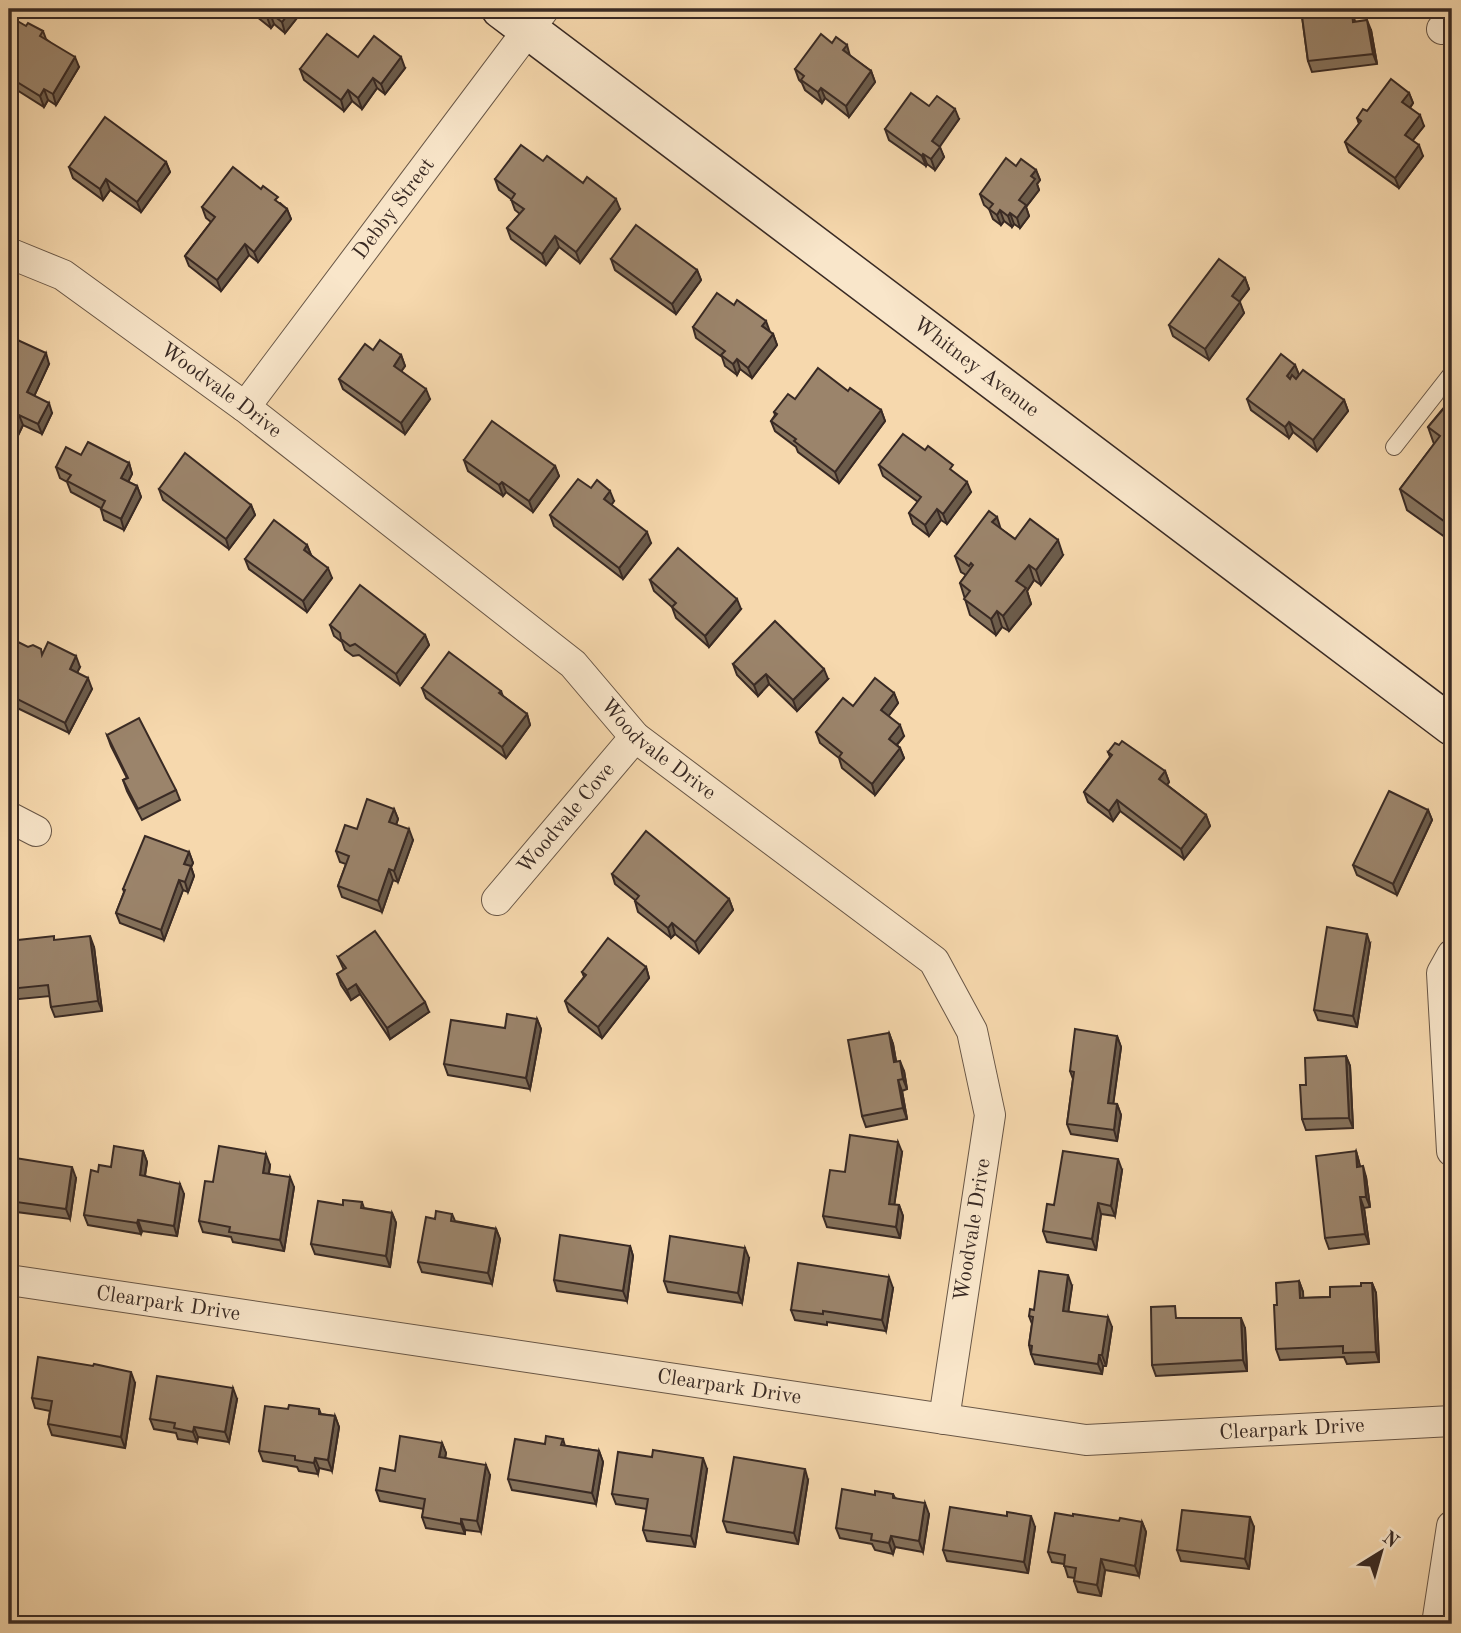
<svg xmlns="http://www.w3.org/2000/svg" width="1461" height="1633" font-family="'Old Standard TT',serif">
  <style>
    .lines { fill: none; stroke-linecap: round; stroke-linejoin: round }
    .service-casing { stroke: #685646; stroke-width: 18 }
    .minor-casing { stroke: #685646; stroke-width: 32 }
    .secondary-casing { stroke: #392a24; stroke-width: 41 }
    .service { stroke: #f9e6ca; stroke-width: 16 }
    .minor { stroke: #f9e6ca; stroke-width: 30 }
    .secondary { stroke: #f9e6ca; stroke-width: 38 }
    .wall { fill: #85725c; stroke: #392a24; stroke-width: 2 }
    .shaded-wall { fill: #6c5c4b; stroke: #392a24; stroke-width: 2 }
    .building { fill: #9b846b; stroke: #392a24; stroke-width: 2 }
    .labels { text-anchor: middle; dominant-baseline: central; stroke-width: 5; stroke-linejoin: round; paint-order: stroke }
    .street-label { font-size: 21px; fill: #392a24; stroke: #f9e6ca }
  </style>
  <rect width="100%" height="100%" fill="#f6d8ad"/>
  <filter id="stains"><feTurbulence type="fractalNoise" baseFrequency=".00286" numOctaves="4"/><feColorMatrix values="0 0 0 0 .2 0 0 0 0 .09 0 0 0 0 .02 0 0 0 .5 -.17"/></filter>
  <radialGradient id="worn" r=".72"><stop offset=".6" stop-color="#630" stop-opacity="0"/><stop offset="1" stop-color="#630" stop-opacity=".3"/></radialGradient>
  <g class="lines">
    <g class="service-casing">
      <path id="service" d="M1394 447 1452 373"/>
    </g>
    <g class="minor-casing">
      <g id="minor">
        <path d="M1442 29 1452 21"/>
        <path id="s1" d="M9 253 63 275 245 407 573 664 635 737 934 961 972 1031 990 1115 944 1419"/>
        <path id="s2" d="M245 407 544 9"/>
        <path d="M9 817 36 831"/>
        <path id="s3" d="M497 900 635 737"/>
        <path d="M1452 955 1442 973 1452 1151"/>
        <path id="s4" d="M9 1280 1086 1440 1452 1421"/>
        <path d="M1437 1624 1452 1526"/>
      </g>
    </g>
    <g class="secondary-casing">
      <g id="secondary">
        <path id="s5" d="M501 9 1452 726"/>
      </g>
    </g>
    <use href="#service" class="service"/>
    <use href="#minor" class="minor"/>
    <use href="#secondary" class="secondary"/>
  </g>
  <g class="wall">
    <path d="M254 9H304L285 33 274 24 271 28 257 17Z"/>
    <path d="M672 9H690L683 17Z"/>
    <path d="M1301 9H1345L1346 13 1352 12 1355 21 1371 30 1377 64 1312 72 1308 61Z"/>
    <path d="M26 26 43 31 46 39 79 67 56 105 48 100 44 107 9 85V28Z"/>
    <path d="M850 56 871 71 875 82 849 117 825 98 822 103 805 90 802 83 799 80 795 69Z"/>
    <path d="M358 57 405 68 385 94 377 88 362 109 352 101 344 111 304 80 300 69Z"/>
    <path d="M1409 93 1413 103 1410 108 1424 126 1412 141 1423 156 1399 188 1349 152 1345 142 1359 124 1357 118 1367 111Z"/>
    <path d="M929 106 959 119 939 146 944 157 935 170 927 164 926 166 889 140 885 129Z"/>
    <path d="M543 161 583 183 620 209 580 263 559 247 546 265 511 239 507 228 520 214 515 210 511 199 499 190 495 179Z"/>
    <path d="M166 162 170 172 141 212 110 190 103 200 73 178 69 167Z"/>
    <path d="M1016 166 1036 170 1040 180 1037 184 1039 190 1026 207 1029 216 1020 228 1014 224 1012 227 1004 221 1001 225 993 219 989 209 984 205 980 194Z"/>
    <path d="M280 203 287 209 291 219 258 262 249 255 221 291 189 266 185 256 211 222 206 218 202 207Z"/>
    <path d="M611 259 697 270 701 280 676 314 615 270Z"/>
    <path d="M1245 278 1249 289 1239 302 1244 313 1209 360 1173 336 1169 325Z"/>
    <path d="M693 327 770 332 773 334 777 345 752 378 740 369 737 375 725 366 722 357 696 338Z"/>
    <path d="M9 341 49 364 34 396 52 413 42 434 23 425 13 446 9 444Z"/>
    <path d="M373 350 401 355 405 366 401 371 430 399 405 434 343 389 339 379Z"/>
    <path d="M1295 365 1299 375 1344 400 1348 411 1317 451 1293 432 1289 438 1251 410 1247 399Z"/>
    <path d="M1452 386V542L1407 510 1400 489 1434 444 1428 427 1447 404 1444 397Z"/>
    <path d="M848 391 881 410 885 421 839 483 798 452 796 447 775 431 771 421 775 415 774 412 795 399Z"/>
    <path d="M81 455 129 463 132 474 128 482 137 486 141 497 124 530 104 520 101 509V508L71 492 67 482 60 478 56 467Z"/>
    <path d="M464 460 555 466 559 476 533 512 506 492 503 496 468 471Z"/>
    <path d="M879 465 956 474 971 492 947 524 941 520 929 536 913 524 909 513 918 502 883 476Z"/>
    <path d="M591 488 614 501 611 505 651 543 623 579 554 526 550 515Z"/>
    <path d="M159 489 251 505 255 515 229 549 163 500Z"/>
    <path d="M1001 529 1015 539 1063 555 1041 585 1034 580 1027 591 1031 604 1009 631 1002 627 996 635 970 615 960 583 966 575 961 572 955 556Z"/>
    <path d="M307 545 311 555 332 578 307 612 249 569 245 559Z"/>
    <path d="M650 580 741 609 709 647 676 618 672 607 654 591Z"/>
    <path d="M330 625 425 635 429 645 400 685 359 655 353 656 345 650 342 642 334 636Z"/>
    <path d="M28 647 42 654 80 667 77 672 92 689 69 733 9 704V650Z"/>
    <path d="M733 664 828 679 797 711 769 684 758 696 737 675Z"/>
    <path d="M422 688 501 691 503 696 527 714 530 725 506 758 426 698Z"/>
    <path d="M894 693 898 703 888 716 904 736 897 745 900 748 904 758 875 795 842 768 839 758 820 743 816 732 853 706Z"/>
    <path d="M107 735 176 790 180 800 142 820 127 791 123 780 127 778 111 746Z"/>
    <path d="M1108 752 1165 771 1169 782 1167 785 1206 815 1210 826 1184 859 1120 811 1113 821 1088 802 1084 792 1110 757Z"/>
    <path d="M394 809 398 819 396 825 413 840 398 882 393 880 382 912 342 897 338 886 346 864 340 862 336 851 357 829Z"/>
    <path d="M1428 810 1432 820 1397 895 1357 875 1353 865Z"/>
    <path d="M189 852 193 863 191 867 194 876 188 892 183 890 164 940 120 923 116 913 124 892 123 889Z"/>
    <path d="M612 874 729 899 733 910 699 953 675 934 671 938 638 912 635 901V900L615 884Z"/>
    <path d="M55 940 94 947 102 1011 55 1017 51 1007 50 996 9 1000V941Z"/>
    <path d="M1370 944 1357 1027 1318 1020 1314 1010Z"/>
    <path d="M338 957 429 1012 390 1039 360 994 351 1000 341 985 337 974 344 970Z"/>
    <path d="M646 967 649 978 602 1038 569 1012 565 1001 584 977 582 972Z"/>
    <path d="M537 1019 541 1029 530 1089 448 1075 444 1064 505 1028Z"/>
    <path d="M889 1033 893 1044 896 1061 904 1071 907 1089 902 1091 907 1119 866 1127 862 1116Z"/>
    <path d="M1117 1036 1121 1047 1113 1104H1117L1121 1115 1117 1141 1071 1134 1067 1124 1073 1079 1070 1071Z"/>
    <path d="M1346 1056 1350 1066 1353 1128 1306 1130 1302 1119 1306 1085Z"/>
    <path d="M143 1151 147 1162 145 1176 184 1194 177 1236 142 1231 141 1234 88 1225 84 1215 98 1172 111 1167Z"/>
    <path d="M1356 1151 1360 1166 1366 1177 1370 1207 1364 1208 1369 1244 1329 1249 1325 1238Z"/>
    <path d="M902 1152 894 1205H899L903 1216 900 1238 827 1227 823 1216 845 1172Z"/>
    <path d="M9 1157 76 1178 70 1219 9 1211Z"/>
    <path d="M270 1165 269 1174 294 1187 284 1251 233 1242 231 1237 203 1232 199 1221 213 1182Z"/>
    <path d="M1122 1170 1115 1216 1101 1214 1096 1250 1047 1242 1043 1231 1054 1205Z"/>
    <path d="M362 1202 364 1208 392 1213 396 1223 390 1267 315 1254 311 1244 343 1205Z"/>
    <path d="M452 1214 455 1221 496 1229 500 1239 492 1284 422 1272 418 1262 435 1219Z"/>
    <path d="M630 1246 633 1256 627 1301 557 1291 554 1280Z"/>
    <path d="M749 1258 742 1303 668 1292 664 1281Z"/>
    <path d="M1299 1281 1303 1292V1298L1330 1297 1372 1283 1376 1293 1379 1362 1347 1364 1344 1357 1280 1360 1276 1349 1277 1305Z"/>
    <path d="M1072 1286 1068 1311 1112 1327 1106 1366H1103L1102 1374 1035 1364 1031 1354 1029 1345 1032 1324 1029 1316 1034 1310Z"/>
    <path d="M893 1288 886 1331 827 1322V1325L795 1320 791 1310Z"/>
    <path d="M1179 1318 1245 1328 1247 1371 1156 1376 1152 1365Z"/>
    <path d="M135 1383 125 1448 52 1435 48 1424 50 1411 35 1408 32 1398Z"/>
    <path d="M237 1399 229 1442 198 1437 197 1442 178 1439 176 1433 154 1429 150 1419Z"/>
    <path d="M288 1409H319L321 1414 335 1416 339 1427 332 1471 319 1468 318 1474 299 1471 297 1467 263 1461 259 1451Z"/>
    <path d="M563 1439 565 1446 599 1451 603 1462 596 1504 512 1490 508 1479 545 1444Z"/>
    <path d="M442 1443 446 1453 445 1458 490 1475 481 1532 465 1530V1534L426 1528 422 1517 424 1509 380 1501 376 1490 395 1471Z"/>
    <path d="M707 1469 695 1547 647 1541 643 1530 647 1509 616 1504 612 1494Z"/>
    <path d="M808 1480 798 1544 727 1532 723 1521Z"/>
    <path d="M893 1494 895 1498 929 1514 923 1552 895 1547 893 1554 875 1550 872 1544 840 1538 836 1528 875 1495Z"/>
    <path d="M1119 1521 1142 1522 1146 1532 1139 1576 1105 1570 1101 1596 1078 1592 1074 1581 1075 1578 1068 1577 1064 1564 1052 1562 1048 1552Z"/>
    <path d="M1035 1527 1028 1573 947 1561 943 1550Z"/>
    <path d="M1254 1527 1249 1569 1181 1561 1177 1550Z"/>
  </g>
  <g class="shaded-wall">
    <path d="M292 9H304L285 33 282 22Z"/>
    <path d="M680 9H690L683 17Z"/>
    <path d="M270 13 274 24 271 28 267 17Z"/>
    <path d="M1367 20 1371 30 1377 64 1373 54Z"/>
    <path d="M847 45 850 56 843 50Z"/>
    <path d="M75 57 79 67 56 105 53 94Z"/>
    <path d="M401 57 405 68 385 94 381 84Z"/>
    <path d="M871 71 875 82 849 117 846 106Z"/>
    <path d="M373 78 377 88 362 109 358 98Z"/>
    <path d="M821 88 825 98 822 103 818 92Z"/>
    <path d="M44 89 48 100 44 107 40 96Z"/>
    <path d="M348 90 352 101 344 111 341 100Z"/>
    <path d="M1409 93 1413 103 1406 113 1402 102Z"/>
    <path d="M955 109 959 119 936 152 932 141Z"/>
    <path d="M1420 115 1424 126 1409 145 1405 135Z"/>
    <path d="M1419 145 1423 156 1399 188 1395 178Z"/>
    <path d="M940 147 944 157 935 170 931 159Z"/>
    <path d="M923 154 927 164 926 166 922 156Z"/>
    <path d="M166 162 170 172 141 212 137 202Z"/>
    <path d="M1036 170 1040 180 1037 184 1039 190 1026 207 1029 216 1020 228 1017 218 1019 200 1031 176Z"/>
    <path d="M106 179 110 190 103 200 100 189Z"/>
    <path d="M616 199 620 209 580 263 576 252Z"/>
    <path d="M287 209 291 219 258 262 254 252Z"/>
    <path d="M1000 210 1004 221 1001 225 997 215Z"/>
    <path d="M1010 213 1014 224 1012 227 1008 216Z"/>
    <path d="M555 236 559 247 546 265 542 254Z"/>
    <path d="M245 244 249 255 221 291 217 280Z"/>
    <path d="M697 270 701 280 676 314 672 304Z"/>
    <path d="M1245 278 1249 289 1235 307 1232 296Z"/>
    <path d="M1240 302 1244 313 1209 360 1205 349Z"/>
    <path d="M766 321 770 332 762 326Z"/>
    <path d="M773 334 777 345 752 378 748 368Z"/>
    <path d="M46 353 49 364 31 403 27 392Z"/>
    <path d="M401 355 405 366 398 376 394 366Z"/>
    <path d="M737 359 740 369 737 375 733 364Z"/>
    <path d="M1295 365 1299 375 1291 387 1287 376Z"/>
    <path d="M426 389 430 399 405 434 401 423Z"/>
    <path d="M1344 400 1348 411 1317 451 1313 440Z"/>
    <path d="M49 403 52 413 42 434 38 424Z"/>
    <path d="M881 410 885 421 839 483 835 472Z"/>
    <path d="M19 415 23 425 13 446 9 435Z"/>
    <path d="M1289 422 1293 432 1289 438 1285 427Z"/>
    <path d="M129 463 132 474 125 488 121 478Z"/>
    <path d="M555 466 559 476 533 512 529 501Z"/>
    <path d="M502 482 506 492 503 496 499 485Z"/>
    <path d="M967 482 971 492 947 524 943 514Z"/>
    <path d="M137 486 141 497 124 530 121 519Z"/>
    <path d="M610 491 614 501 608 510 604 499Z"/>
    <path d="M251 505 255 515 229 549 226 539Z"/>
    <path d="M937 509 941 520 929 536 925 525Z"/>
    <path d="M997 517 1002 533 992 522Z"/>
    <path d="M647 532 651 543 623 579 619 568Z"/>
    <path d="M1058 540 1063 555 1041 585 1036 570Z"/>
    <path d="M307 545 311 555 304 550Z"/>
    <path d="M1029 565 1034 580 1027 591 1031 604 1009 631 1003 616 1016 581Z"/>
    <path d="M328 568 332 578 307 612 303 601Z"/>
    <path d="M737 599 741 609 709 647 705 636Z"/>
    <path d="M997 611 1002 627 996 635 991 619Z"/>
    <path d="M425 635 429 645 400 685 396 674Z"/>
    <path d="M76 656 80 667 74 679 70 669Z"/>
    <path d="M824 669 828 679 797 711 793 700Z"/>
    <path d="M766 674 769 684 758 696 754 685Z"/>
    <path d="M88 678 92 689 69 733 65 723Z"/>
    <path d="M894 693 898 703 885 721 881 710Z"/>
    <path d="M527 714 530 725 506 758 502 747Z"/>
    <path d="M900 725 904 736 893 749 889 739Z"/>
    <path d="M900 748 904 758 875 795 872 784Z"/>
    <path d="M1165 771 1169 782 1163 790 1159 779Z"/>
    <path d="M1117 800 1120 811 1113 821 1109 811Z"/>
    <path d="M394 809 398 819 393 833 389 822Z"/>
    <path d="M1428 810 1432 820 1397 895 1393 884Z"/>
    <path d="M1206 815 1210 826 1184 859 1181 849Z"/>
    <path d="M409 829 413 840 398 882 394 871Z"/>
    <path d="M189 852 193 863 191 867 194 876 188 892 185 882 184 864Z"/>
    <path d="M389 869 393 880 382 912 378 901Z"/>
    <path d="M179 880 183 890 164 940 161 930Z"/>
    <path d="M729 899 733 910 699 953 695 942Z"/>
    <path d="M672 923 675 934 671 938 668 928Z"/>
    <path d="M1367 934 1370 944 1357 1027 1353 1016Z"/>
    <path d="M90 936 94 947 102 1011 98 1001Z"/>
    <path d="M646 967 649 978 602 1038 598 1027Z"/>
    <path d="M356 984 360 994 351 1000 347 990Z"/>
    <path d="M425 1002 429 1012 390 1039 387 1028Z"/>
    <path d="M537 1019 541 1029 530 1089 526 1078Z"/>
    <path d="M889 1033 893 1044 898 1073 894 1062Z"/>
    <path d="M1117 1036 1121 1047 1112 1113 1108 1103Z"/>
    <path d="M1346 1056 1350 1066 1353 1128 1349 1118Z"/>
    <path d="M900 1061 904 1071 907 1089 903 1079Z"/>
    <path d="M898 1080 902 1091 907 1119 903 1108Z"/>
    <path d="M1117 1104 1121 1115 1117 1141 1114 1130Z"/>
    <path d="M898 1142 902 1152 893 1214 889 1204Z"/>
    <path d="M143 1151 147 1162 143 1186 140 1175Z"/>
    <path d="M1356 1151 1359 1162 1361 1177 1357 1167Z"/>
    <path d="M266 1154 270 1165 267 1183 263 1173Z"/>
    <path d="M1118 1159 1122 1170 1115 1216 1111 1206Z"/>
    <path d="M1363 1166 1366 1177 1370 1207 1366 1197Z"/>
    <path d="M72 1167 76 1178 70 1219 66 1209Z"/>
    <path d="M290 1177 294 1187 284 1251 280 1240Z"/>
    <path d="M180 1184 184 1194 177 1236 174 1226Z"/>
    <path d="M1360 1197 1364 1208 1369 1244 1365 1234Z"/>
    <path d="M1098 1203 1101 1214 1096 1250 1092 1239Z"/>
    <path d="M899 1205 903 1216 900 1238 896 1227Z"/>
    <path d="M392 1213 396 1223 390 1267 386 1256Z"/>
    <path d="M138 1220 142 1231 141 1234 137 1223Z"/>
    <path d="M496 1229 500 1239 492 1284 488 1273Z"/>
    <path d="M630 1246 633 1256 627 1301 623 1291Z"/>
    <path d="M745 1248 749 1258 742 1303 738 1293Z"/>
    <path d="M1068 1275 1072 1286 1067 1321 1063 1311Z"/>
    <path d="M889 1277 893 1288 886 1331 882 1320Z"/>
    <path d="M1299 1281 1303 1292 1304 1309 1300 1298Z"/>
    <path d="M1372 1283 1376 1293 1379 1362 1376 1352Z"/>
    <path d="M1108 1317 1112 1327 1106 1366 1102 1355Z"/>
    <path d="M1241 1318 1245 1328 1247 1371 1243 1360Z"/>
    <path d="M1099 1355 1103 1366 1102 1374 1098 1364Z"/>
    <path d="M131 1372 135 1383 125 1448 121 1437Z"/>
    <path d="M233 1388 237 1399 229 1442 225 1432Z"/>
    <path d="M335 1416 339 1427 332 1471 328 1460Z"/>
    <path d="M194 1427 198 1437 197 1442 193 1432Z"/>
    <path d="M442 1443 446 1453 443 1468 439 1457Z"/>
    <path d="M599 1451 603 1462 596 1504 592 1493Z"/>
    <path d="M315 1458 319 1468 318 1474 314 1463Z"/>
    <path d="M703 1458 707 1469 695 1547 691 1536Z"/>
    <path d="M486 1465 490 1475 481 1532 477 1521Z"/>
    <path d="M805 1469 808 1480 798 1544 794 1533Z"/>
    <path d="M925 1503 929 1514 923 1552 919 1541Z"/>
    <path d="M1031 1516 1035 1527 1028 1573 1024 1562Z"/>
    <path d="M1250 1517 1254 1527 1249 1569 1245 1559Z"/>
    <path d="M461 1519 465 1530V1534L461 1524Z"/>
    <path d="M1142 1522 1146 1532 1139 1576 1135 1566Z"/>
    <path d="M891 1536 895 1547 893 1554 889 1543Z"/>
    <path d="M1101 1559 1105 1570 1101 1596 1097 1585Z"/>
  </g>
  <g class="building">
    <path d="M256 9H292L282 22 270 13 267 17Z"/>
    <path d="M1301 9H1343V13L1352 12 1353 22 1367 20 1373 54 1308 61Z"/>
    <path d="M14 19 26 26 28 23 43 31 40 36 75 57 53 94 44 89 40 96 9 77V28Z"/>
    <path d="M327 34 358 57 374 36 401 57 381 84 373 78 358 98 348 90 341 100 300 69Z"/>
    <path d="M821 34 832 43 836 37 847 45 843 50 871 71 846 106 821 88 818 92 801 80 804 76 795 69Z"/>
    <path d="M1391 79 1409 93 1402 102 1420 115 1405 135 1419 145 1395 178 1345 142 1361 121 1357 118 1363 109 1367 111Z"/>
    <path d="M911 93 929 106 937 96 955 109 932 141 940 147 931 159 923 154 922 156 885 129Z"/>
    <path d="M105 117 166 162 137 202 106 179 100 189 69 167Z"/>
    <path d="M521 145 543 161 547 156 583 183 587 177 616 199 576 252 555 236 542 254 507 228 524 209 511 200 515 194 495 179Z"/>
    <path d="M1006 158 1016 166 1021 159 1036 170 1031 176 1035 179 1019 200 1026 205 1017 218 1010 213 1008 216 1000 210 997 215 989 209 993 204 980 194Z"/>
    <path d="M233 167 261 189 263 186 278 197 275 200 287 209 254 252 245 244 217 280 185 256 215 217 202 207Z"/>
    <path d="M636 225 697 270 672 304 611 259Z"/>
    <path d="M1219 259 1245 278 1232 296 1240 302 1205 349 1169 325Z"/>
    <path d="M717 293 734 305 737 300 766 321 762 326 773 334 748 368 737 359 733 364 721 355 725 351 693 327Z"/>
    <path d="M11 337 46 353 27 392 49 403 38 424 19 415 9 435V341Z"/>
    <path d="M380 340 401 355 394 366 426 389 401 423 339 379 365 344 373 350Z"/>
    <path d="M1281 354 1295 365 1287 376 1290 379 1292 375 1296 379 1303 370 1344 400 1313 440 1289 422 1285 427 1247 399Z"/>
    <path d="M818 368 848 391 850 388 881 410 835 472 794 441 796 439 771 421 777 414 774 412 788 394 795 399Z"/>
    <path d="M1452 386V527L1400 489 1440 436 1428 427 1450 401 1444 397Z"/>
    <path d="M492 421 555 466 529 501 502 482 499 485 464 460Z"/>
    <path d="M903 434 925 450 928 446 953 465 950 469 967 482 943 514 937 509 925 525 909 513 921 497 879 465Z"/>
    <path d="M88 442 129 463 121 478 137 486 121 519 101 509 105 501 67 481 71 475 56 467 66 447 81 455Z"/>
    <path d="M185 453 251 505 226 539 159 489Z"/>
    <path d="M578 479 591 488 597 480 610 491 604 499 647 532 619 568 550 515Z"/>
    <path d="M989 511 997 517 992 522 1015 539 1030 519 1058 540 1036 570 1029 565 1016 581 1026 588 1003 616 997 611 991 619 964 599 970 591 960 583 973 565 971 563 969 566 955 556Z"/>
    <path d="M274 520 307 545 304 550 328 568 303 601 245 559Z"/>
    <path d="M678 548 737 599 705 636 672 607 676 603 650 580Z"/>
    <path d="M360 585 425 635 396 674 355 644 350 646 341 639 340 633 330 625Z"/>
    <path d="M775 621 824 669 793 700 766 674 754 685 733 664Z"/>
    <path d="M14 640 28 647 33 645 41 649 42 655 48 642 76 656 70 669 88 678 65 723 9 695V650Z"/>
    <path d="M449 652 501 691 499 693 527 714 502 747 422 688Z"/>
    <path d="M875 678 894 693 881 710 900 725 889 739 900 748 872 784 839 757 842 753 816 732 843 698 853 706Z"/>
    <path d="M139 718 176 790 138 809 123 780 128 778 107 735Z"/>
    <path d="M1122 741 1165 771 1159 779 1206 815 1181 849 1117 800 1109 811 1084 792 1112 755 1108 752 1115 743 1119 745Z"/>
    <path d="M1389 791 1428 810 1393 884 1353 865Z"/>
    <path d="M367 799 394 809 389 822 409 829 394 871 389 869 378 901 338 886 349 856 336 851 345 825 357 829Z"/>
    <path d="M646 831 729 899 695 942 672 923 668 928 635 901 639 896 612 874Z"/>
    <path d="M145 836 189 852 184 864 191 866 185 882 179 880 161 930 116 913 125 890 123 889Z"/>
    <path d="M1327 927 1367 934 1353 1016 1314 1010Z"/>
    <path d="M375 931 425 1002 387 1028 356 984 347 990 337 974 346 968 338 957Z"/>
    <path d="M54 936V940L90 936 98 1001 51 1007 48 985 9 989V941Z"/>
    <path d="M608 938 646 967 598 1027 565 1001 586 975 582 972Z"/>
    <path d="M507 1014 537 1019 526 1078 444 1064 451 1020 505 1028Z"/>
    <path d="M1075 1029 1117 1036 1108 1103 1117 1104 1114 1130 1067 1124 1074 1072 1070 1071Z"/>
    <path d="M889 1033 894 1062 900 1061 903 1079 898 1080 903 1108 862 1116 848 1040Z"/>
    <path d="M1346 1056 1349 1118 1302 1119 1300 1085H1306L1305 1058Z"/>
    <path d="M850 1135 898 1142 889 1204 899 1205 896 1227 823 1216 830 1170 845 1172Z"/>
    <path d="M114 1146 143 1151 140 1175 180 1184 174 1226 138 1220 137 1223 84 1215 91 1170 98 1172 99 1165 111 1167Z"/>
    <path d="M219 1146 266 1154 263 1173 290 1177 280 1240 229 1232 230 1227 199 1221 205 1181 213 1182Z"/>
    <path d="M1063 1151 1118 1159 1111 1206 1098 1203 1092 1239 1043 1231 1047 1204 1054 1205Z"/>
    <path d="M1356 1151 1357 1167 1363 1166 1366 1197H1360L1365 1234 1325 1238 1316 1156Z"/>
    <path d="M9 1157 72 1167 66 1209 9 1201Z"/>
    <path d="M343 1200 362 1202 361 1208 392 1213 386 1256 311 1244 318 1201 343 1205Z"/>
    <path d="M436 1211 452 1214 451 1221 496 1229 488 1273 418 1262 426 1217 435 1219Z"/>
    <path d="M560 1235 630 1246 623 1291 554 1280Z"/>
    <path d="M670 1236 745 1248 738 1293 664 1281Z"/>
    <path d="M798 1263 889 1277 882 1320 823 1311V1314L791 1310Z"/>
    <path d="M1039 1271 1068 1275 1063 1311 1108 1317 1102 1355H1099L1098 1364 1031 1354 1032 1346 1029 1345 1033 1317 1029 1316 1030 1309 1034 1310Z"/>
    <path d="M1299 1281 1300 1298 1330 1297V1287L1361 1286V1283H1372L1376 1352 1343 1353V1346L1276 1349 1274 1305H1277L1276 1283Z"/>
    <path d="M1175 1306 1176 1318H1241L1243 1360 1152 1365 1151 1307Z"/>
    <path d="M38 1357 93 1366 94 1364 131 1372 121 1437 48 1424 52 1401 32 1398Z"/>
    <path d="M157 1376 233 1388 225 1432 194 1427 193 1432 174 1428 175 1423 150 1419Z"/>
    <path d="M289 1405 319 1409V1414L335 1416 328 1460 315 1458 314 1463 295 1460V1456L259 1451 265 1406 288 1409Z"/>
    <path d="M400 1436 442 1443 439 1457 486 1465 477 1521 461 1519V1524L422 1517 425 1499 376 1490 380 1468 395 1471Z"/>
    <path d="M546 1436 563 1439 561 1445 599 1451 592 1493 508 1479 515 1439 545 1444Z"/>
    <path d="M653 1450 703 1458 691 1536 643 1530 648 1499 612 1494 618 1452 652 1457Z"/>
    <path d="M734 1457 805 1469 794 1533 723 1521Z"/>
    <path d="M842 1489 875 1495V1491L893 1494V1498L925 1503 919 1541 891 1536 889 1543 871 1540 872 1534 836 1528Z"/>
    <path d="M950 1507 1007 1516V1512L1031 1516 1024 1562 943 1550Z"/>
    <path d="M1182 1510 1250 1517 1245 1559 1177 1550Z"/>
    <path d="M1055 1513 1073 1516V1514L1119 1521 1120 1518 1142 1522 1135 1566 1101 1559 1097 1585 1074 1581 1076 1568 1064 1566 1065 1555 1048 1552Z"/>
  </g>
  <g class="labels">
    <g class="street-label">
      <text stroke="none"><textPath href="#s2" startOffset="248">Debby Street</textPath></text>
      <text stroke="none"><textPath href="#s5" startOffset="595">Whitney Avenue</textPath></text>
      <text stroke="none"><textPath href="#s1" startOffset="254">Woodvale Drive</textPath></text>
      <text stroke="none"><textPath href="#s1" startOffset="821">Woodvale Drive</textPath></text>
      <text stroke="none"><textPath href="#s3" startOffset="107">Woodvale Cove</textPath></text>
      <text transform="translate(973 1230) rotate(-81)">Woodvale Drive</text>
      <text stroke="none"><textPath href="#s4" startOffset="161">Clearpark Drive</textPath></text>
      <text stroke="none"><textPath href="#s4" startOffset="728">Clearpark Drive</textPath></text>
      <text stroke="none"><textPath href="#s4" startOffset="1295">Clearpark Drive</textPath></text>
    </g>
  </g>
  <rect width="1461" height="1633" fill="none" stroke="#f6d8ad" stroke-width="35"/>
  <rect x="10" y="10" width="1440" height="1612" fill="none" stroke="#392a24" stroke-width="3.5"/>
  <rect x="18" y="18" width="1426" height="1598" fill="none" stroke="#392a24" stroke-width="2"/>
  <g transform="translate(1381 1552) rotate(37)" stroke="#f9e6ca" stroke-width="5" paint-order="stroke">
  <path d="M0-5L12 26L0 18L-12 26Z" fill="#392a24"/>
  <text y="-10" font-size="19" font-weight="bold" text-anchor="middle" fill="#392a24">N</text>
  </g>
  <rect width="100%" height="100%" filter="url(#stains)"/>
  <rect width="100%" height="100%" fill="url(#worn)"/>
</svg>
